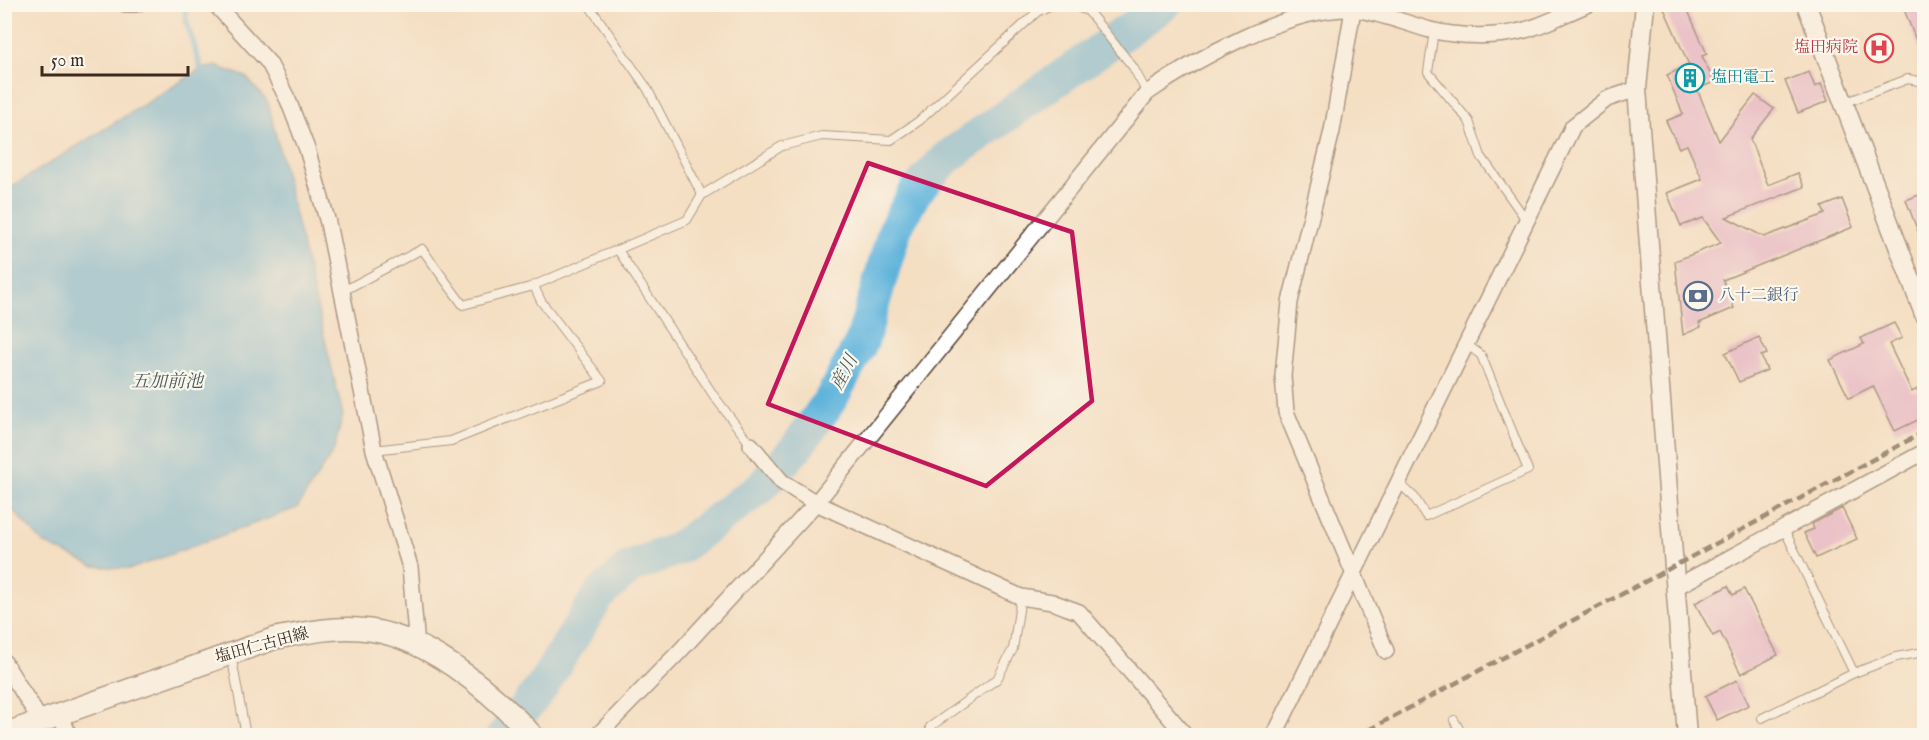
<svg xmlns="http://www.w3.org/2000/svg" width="1929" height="740" font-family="'IM FELL English','Noto Serif JP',serif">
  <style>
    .water { fill: #60b4dc; stroke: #4e6f7d; stroke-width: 1.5 }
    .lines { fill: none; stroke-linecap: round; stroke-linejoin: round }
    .stream { stroke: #60b4dc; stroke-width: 6 }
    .river { stroke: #60b4dc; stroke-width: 34 }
    .building { fill: #df9fcd }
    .service-casing { stroke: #574537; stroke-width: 10 }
    .minor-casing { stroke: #574537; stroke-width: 18 }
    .tertiary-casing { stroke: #574537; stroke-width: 21 }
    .secondary-casing { stroke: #574537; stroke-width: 24 }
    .service { stroke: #fff; stroke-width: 8 }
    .minor { stroke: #fff; stroke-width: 15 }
    .tertiary { stroke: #fff; stroke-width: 18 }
    .secondary { stroke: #fff; stroke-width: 21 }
    .rail { stroke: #3b2a1e; stroke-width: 4.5; stroke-dasharray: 9 4.5; stroke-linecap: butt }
    .marked { fill: none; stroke: #c2185b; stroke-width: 4.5; stroke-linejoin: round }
    .labels { text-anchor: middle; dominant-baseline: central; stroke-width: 4.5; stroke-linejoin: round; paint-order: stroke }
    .health-label { font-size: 16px; fill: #be3a42; stroke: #fbf7ec; text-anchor: end }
    .culture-label { font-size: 16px; fill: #0d838f; stroke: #fbf7ec; text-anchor: start }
    .service-label { font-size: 16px; fill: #4e5e75; stroke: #fbf7ec; text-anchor: start }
    .street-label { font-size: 16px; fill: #3b2a1e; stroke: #fbf7ec }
    .water-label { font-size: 18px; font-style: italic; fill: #485a60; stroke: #fbf7ec }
  </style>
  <rect width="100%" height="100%" fill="#fbf7ec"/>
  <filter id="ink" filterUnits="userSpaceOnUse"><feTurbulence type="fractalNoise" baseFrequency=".0167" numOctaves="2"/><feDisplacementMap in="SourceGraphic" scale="12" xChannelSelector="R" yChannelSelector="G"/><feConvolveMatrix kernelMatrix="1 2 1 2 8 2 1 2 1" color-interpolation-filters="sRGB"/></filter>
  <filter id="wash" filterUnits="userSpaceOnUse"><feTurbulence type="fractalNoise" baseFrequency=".008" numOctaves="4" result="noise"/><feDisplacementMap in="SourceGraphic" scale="24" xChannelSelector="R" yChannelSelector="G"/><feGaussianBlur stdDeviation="1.35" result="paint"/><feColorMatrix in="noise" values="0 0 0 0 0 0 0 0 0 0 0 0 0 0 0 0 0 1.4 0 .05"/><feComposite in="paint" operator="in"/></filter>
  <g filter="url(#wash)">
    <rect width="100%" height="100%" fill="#f4dfc3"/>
    <path class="water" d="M216 66 246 77 268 102 343 415 334 450 297 508 131 569 93 566 43 543 5 502V191L201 69Z"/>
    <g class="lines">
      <path class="stream" d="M185 4 186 20 201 69"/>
      <path class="river" d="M503 736 541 688 599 595 629 568 679 548 761 487 796 448 831 399 862 341 895 229 915 192 946 158 1165 4"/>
    </g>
    <g id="blocks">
      <g class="building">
        <path d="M1662 4H1685L1707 54 1702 56 1714 82 1697 89 1719 141 1755 95 1774 109 1750 139 1768 185 1798 173 1804 187 1726 217 1764 237 1825 214 1822 207 1842 199 1853 227 1723 280 1734 308 1699 323 1701 327 1683 335 1675 261 1721 243 1703 218 1681 226 1667 193 1702 179 1687 145 1679 148 1666 121 1683 114 1667 75 1689 65Z"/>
        <path d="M1902 4H1924V58L1923 59Z"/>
        <path d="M1809 72 1815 87 1821 84 1828 101 1798 113 1785 81Z"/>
        <path d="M1924 193V245H1923L1906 200Z"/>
        <path d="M1894 323 1902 338 1889 344 1912 392 1917 389 1924 405V417L1895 431 1873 386 1849 398 1830 360 1864 344 1861 338Z"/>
        <path d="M1759 337 1767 354 1761 356 1767 370 1739 382 1725 353Z"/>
        <path d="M1842 508 1857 539 1816 558 1804 533 1814 529 1812 524Z"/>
        <path d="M1728 586 1733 595 1744 589 1778 655 1741 674 1720 632 1713 636 1695 603Z"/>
        <path d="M1737 680 1749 705 1717 720 1705 696Z"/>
      </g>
    </g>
  </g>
  <g filter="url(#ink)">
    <use href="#blocks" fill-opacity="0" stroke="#574537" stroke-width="1.5"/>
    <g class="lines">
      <g class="service-casing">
        <g id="service">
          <path d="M588 4 647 88 702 195"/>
          <path d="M1068 4 1088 11 1133 67 1147 93"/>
          <path d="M1434 31 1428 72 1469 121 1481 156 1527 221"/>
          <path d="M1844 103 1908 79 1924 82"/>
          <path d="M618 250 714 396 751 445"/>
          <path d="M343 291 422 249 463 305 530 287 687 220 702 195 782 146 822 136 891 140 919 121 1037 12 1053 4"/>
          <path d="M374 450 451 441 602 381 541 301 534 286"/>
          <path d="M1399 483 1414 497 1426 516 1528 470 1481 355 1466 344"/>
          <path d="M231 654 246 736"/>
          <path d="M1854 673 1896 657 1924 652"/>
          <path d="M1762 718 1854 673 1783 527"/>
          <path d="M1454 720 1463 736"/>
          <path d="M934 736 930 727 997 679 1013 649 1021 597"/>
        </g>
      </g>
      <g class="minor-casing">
        <g id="minor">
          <path d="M125 4H137"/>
          <path d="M215 4 269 63 288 100 307 149 328 223 374 450 410 567 417 646"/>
          <path d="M1354 4 1332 131 1290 302 1283 376 1286 412 1386 651"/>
          <path d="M751 445 782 482 816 503 1021 597 1052 602 1079 612 1186 736"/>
          <path d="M1678 586 1924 452"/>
          <path d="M4 662 40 720"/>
          <path d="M60 713 69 736"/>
          <path d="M597 736 680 651 816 503 1147 93C1197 58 1288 8 1351 9 1372 10 1408 24 1430 30 1460 37 1496 38 1525 30 1547 24 1568 12 1589 4"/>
          <path d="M1274 736 1573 126 1607 99 1637 89"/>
        </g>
      </g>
      <g class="tertiary-casing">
        <g id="tertiary">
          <path d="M1645 4 1637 89 1687 736"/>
          <path d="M1806 4 1924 314"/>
        </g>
      </g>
      <g class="secondary-casing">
        <path id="secondary" d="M4 734 276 638C304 633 331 627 359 629 423 632 491 691 533 736"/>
      </g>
      <use href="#service" class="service"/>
      <use href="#minor" class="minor"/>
      <use href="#tertiary" class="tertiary"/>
      <use href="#secondary" class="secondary"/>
      <path class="rail" d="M1357 736 1924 432"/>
    </g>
  </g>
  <path d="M0 0H1929V740H0ZM868 163 1072 232 1092 401 986 486 768 404Z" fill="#f4dfc3" fill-opacity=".55" fill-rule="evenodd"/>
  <path class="marked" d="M868 163 1072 232 1092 401 986 486 768 404Z"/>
  <defs>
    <g id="hospital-ring" transform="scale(1.5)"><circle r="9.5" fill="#fbf7ec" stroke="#e0444e" stroke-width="1.5"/><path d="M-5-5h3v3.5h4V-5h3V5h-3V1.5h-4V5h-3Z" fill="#e0444e"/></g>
    <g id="building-ring" transform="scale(1.5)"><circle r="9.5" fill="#fbf7ec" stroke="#0f9aa8" stroke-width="1.5"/><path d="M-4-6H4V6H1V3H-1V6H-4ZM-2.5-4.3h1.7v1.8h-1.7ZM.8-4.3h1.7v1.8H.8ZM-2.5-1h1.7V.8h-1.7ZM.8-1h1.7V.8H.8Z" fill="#0f9aa8"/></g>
    <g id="bank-ring" transform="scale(1.5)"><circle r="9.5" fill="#fbf7ec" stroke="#5c6f8a" stroke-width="1.5"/><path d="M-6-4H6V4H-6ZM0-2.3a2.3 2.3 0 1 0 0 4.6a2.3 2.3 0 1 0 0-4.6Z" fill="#5c6f8a"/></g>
  </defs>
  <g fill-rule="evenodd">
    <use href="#hospital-ring" x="1879" y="48"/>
    <use href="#building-ring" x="1690" y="78"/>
    <use href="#bank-ring" x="1698" y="296"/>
  </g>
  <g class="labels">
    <g class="health-label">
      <text x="1858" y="48">塩田病院</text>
    </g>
    <g class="culture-label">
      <text x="1711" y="78">塩田電工</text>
    </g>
    <g class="service-label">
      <text x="1719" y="296">八十二銀行</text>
    </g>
    <g class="street-label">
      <text transform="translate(262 646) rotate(-15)">塩田仁古田線</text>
    </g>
    <g class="water-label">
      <text transform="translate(845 373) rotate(-62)">産川</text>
      <text x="167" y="382">五加前池</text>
    </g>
  </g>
  <rect width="1929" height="740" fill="none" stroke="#fbf7ec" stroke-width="24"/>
  <path d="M42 66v9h146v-9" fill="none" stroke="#3b2a1e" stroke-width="3"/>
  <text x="51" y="66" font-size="18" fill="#3b2a1e" stroke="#fbf7ec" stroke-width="4.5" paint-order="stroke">50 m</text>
</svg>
